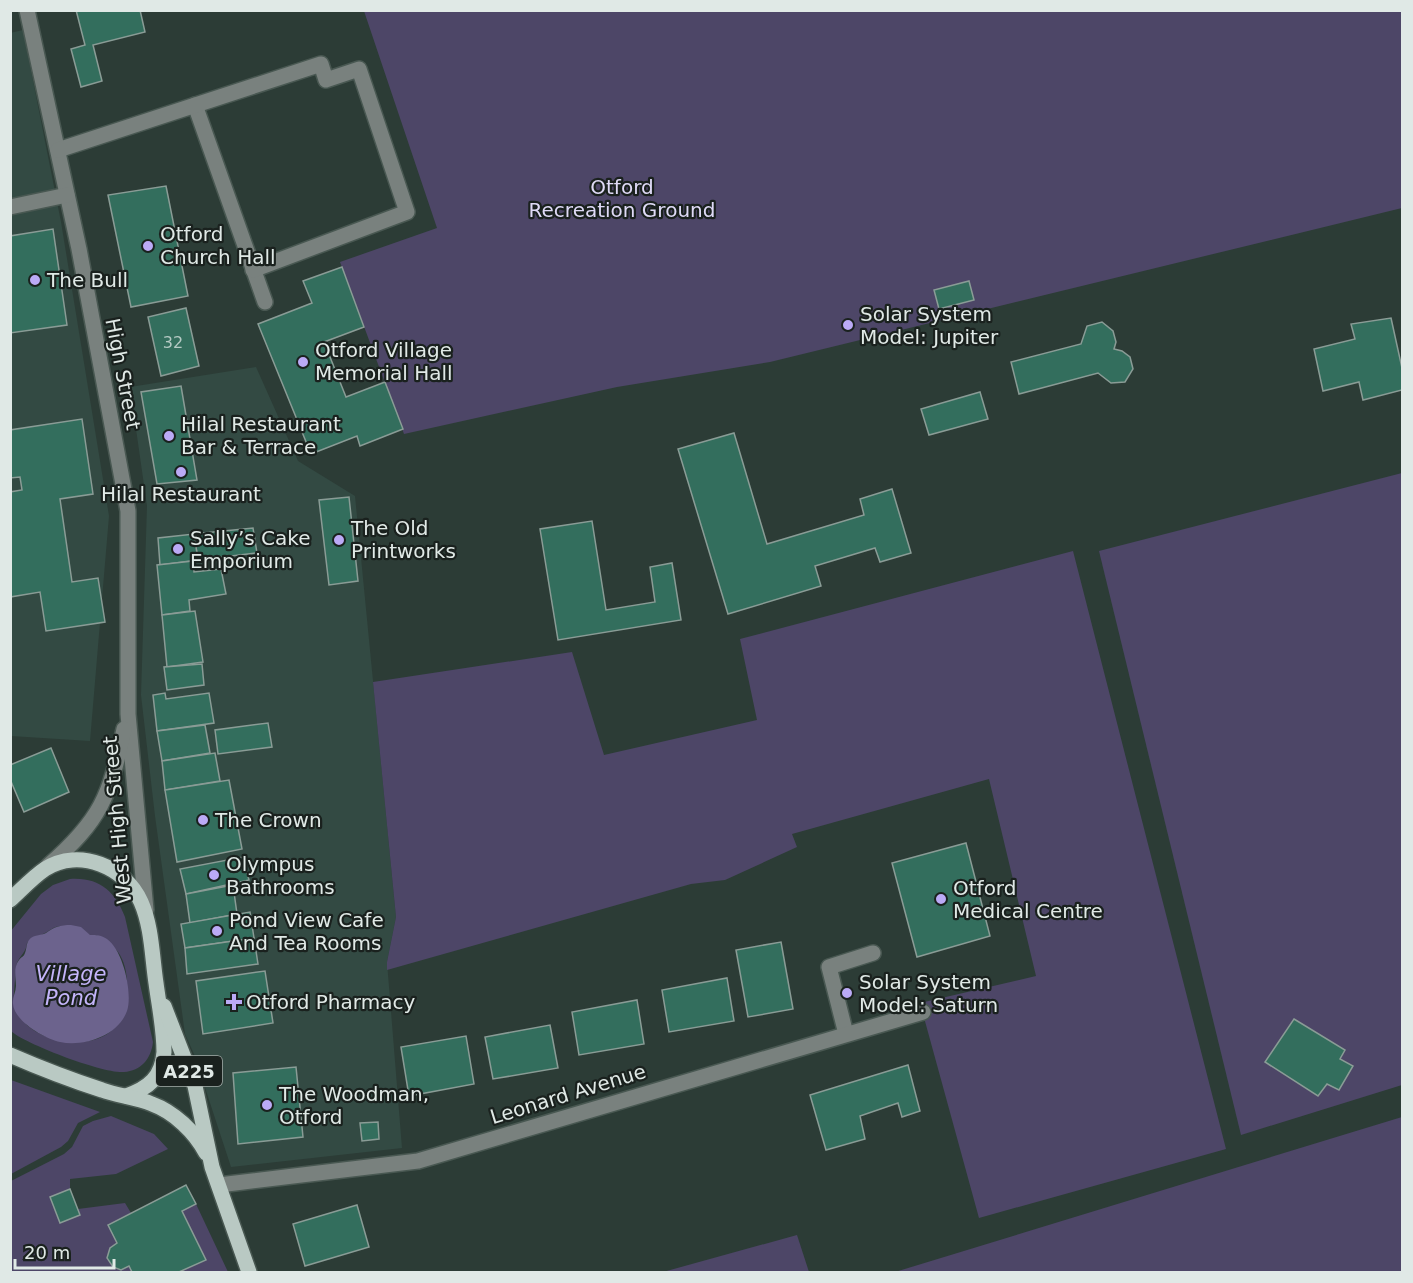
<svg xmlns="http://www.w3.org/2000/svg" width="1413" height="1283" font-family="'DejaVu Sans',sans-serif">
  <style>
    .built { fill: #334a43 }
    .green { fill: #4d4667; fill-rule: evenodd }
    .water { fill: #6c638d }
    .building { fill: #336e5d; stroke: #8a9c96; stroke-width: 1.5 }
    .lines { fill: none; stroke-linecap: round; stroke-linejoin: round }
    .minor-casing { stroke: #495852; stroke-width: 18 }
    .major-casing { stroke: #495852; stroke-width: 18 }
    .minor { stroke: #79817e; stroke-width: 15 }
    .major { stroke: #b9c9c3; stroke-width: 15 }
    .poi-dot { fill: #bbaaf6; stroke: #1a211e; stroke-width: 2 }
    .labels { text-anchor: middle; dominant-baseline: central; stroke-width: 4.5; stroke-linejoin: round; paint-order: stroke }
    .number-label { font-size: 16px; fill: #b5cac4 }
    .shield { fill: #1a211e; stroke: #a5adaa; stroke-width: 1.5 }
    .shield-label { font-size: 18px; font-weight: bold; fill: #e0e9e6 }
    .park-label { font-size: 20px; fill: #dfdaf6; stroke: #1a211e }
    .poi-label { font-size: 20px; fill: #e0e9e6; stroke: #1a211e; text-anchor: start }
    .street-label { font-size: 20px; fill: #e0e9e6; stroke: #1a211e }
    .water-label { font-size: 21px; font-style: italic; fill: #c4b5fa; stroke: #1a211e }
  </style>
  <rect width="100%" height="100%" fill="#2c3c36"/>
  <g class="built">
    <path d="M23 30 61 222 109 516 90 741 11 736 10 33Z"/>
    <path d="M256 367 298 461 355 496 396 917 387 962 402 1148 231 1167 194 1054 185 1034 155 816 141 695 147 506 130 387Z"/>
  </g>
  <g class="green">
    <path d="M364 11H1402V208L770 362 617 387 404 434 340 262 437 228Z"/>
    <path d="M1402 473V1085L1241 1135 1099 551Z"/>
    <path d="M1073 551 1226 1149 979 1218 920 1003 1036 976 989 779 792 834 797 847 725 880 691 884 387 970V962L396 917 373 682 572 652 604 755 757 720 740 639Z"/>
    <path d="M70 879C99 877 115 891 125 917L153 1042C151 1059 141 1071 124 1072 104 1074 25 1044 11 1031L10 932 41 894 53 885ZM60 926 90 935H96C103 940 113 945 118 952 133 972 129 1016 110 1032 89 1049 47 1043 28 1026 23 1022 16 1009 14 1003 13 1000 16 968 17 963 20 955 26 953 27 943 36 934 37 938 45 933 51 930 53 927 60 926Z"/>
    <path d="M11 1080 100 1112 78 1123 68 1141 61 1147 11 1174Z"/>
    <path d="M111 1116 154 1134 168 1149 116 1174 70 1179V1189L50 1197 60 1223 79 1215 78 1209 125 1203 131 1213 108 1225 117 1243 110 1248 107 1258 129 1266 132 1272H10L11 1181 64 1154 72 1147 83 1126 93 1121Z"/>
    <path d="M1402 1117V1272H895Z"/>
    <path d="M196 1204 228 1272H179L206 1260 182 1211Z"/>
    <path d="M797 1235 809 1272H663Z"/>
  </g>
  <path class="water" d="M71 925 81 927 90 935C97 935 101 935 107 939 123 950 133 993 127 1011 118 1036 84 1047 60 1042 45 1039 14 1021 13 1004 12 998 16 992 16 986 16 977 13 968 19 960 23 955 23 958 25 953 27 948 26 944 29 940 34 934 40 936 46 933 54 927 60 925 71 925Z"/>
  <g class="building">
    <path d="M76 10H140L145 32 93 45 102 81 81 87 71 49 85 45Z"/>
    <path d="M166 186 188 296 131 307 108 195Z"/>
    <path d="M53 229 67 325 10 333V236Z"/>
    <path d="M342 267 364 327 324 342 346 397 385 382 403 429 360 446 357 436 311 454 258 324 312 303 303 281Z"/>
    <path d="M969 281 974 300 939 309 934 290Z"/>
    <path d="M186 308 199 366 161 376 148 317Z"/>
    <path d="M1391 318 1402 368V390L1363 400 1359 382 1323 391 1314 349 1355 339 1351 324Z"/>
    <path d="M1102 322 1113 331 1116 342 1114 349 1122 351 1130 357 1133 369 1125 382 1111 383 1098 373 1019 394 1011 362 1081 344 1087 326Z"/>
    <path d="M181 386 197 480 157 484 141 392Z"/>
    <path d="M980 392 988 419 929 435 921 409Z"/>
    <path d="M82 419 93 494 60 499 72 582 98 578 105 622 46 631 40 592 10 597V492L22 490 20 477 10 478V430Z"/>
    <path d="M734 433 767 544 864 515 860 499 892 489 911 553 880 562 875 548 815 566 821 586 728 614 678 449Z"/>
    <path d="M349 497 358 581 329 585 319 500Z"/>
    <path d="M592 521 606 610 655 602 650 567 672 563 681 620 558 640 540 529Z"/>
    <path d="M253 528 257 553 198 560 194 534Z"/>
    <path d="M194 534 198 560 160 565 158 538Z"/>
    <path d="M193 561 194 572 221 569 226 594 189 600 190 611 162 615 157 565Z"/>
    <path d="M195 611 203 662 167 667 162 615Z"/>
    <path d="M202 664 204 685 167 690 164 667Z"/>
    <path d="M165 693 166 699 209 693 214 723 157 731 153 695Z"/>
    <path d="M268 723 272 747 218 754 215 730Z"/>
    <path d="M205 725 210 753 162 761 157 731Z"/>
    <path d="M51 748 69 792 24 812 10 779V765Z"/>
    <path d="M215 753 220 781 165 790 162 761Z"/>
    <path d="M229 780 242 849 177 862 165 790Z"/>
    <path d="M966 843 990 936 917 957 892 863Z"/>
    <path d="M243 857 249 880 186 894 180 869Z"/>
    <path d="M233 885 237 914 190 923 186 894Z"/>
    <path d="M250 912 254 938 185 948 181 924Z"/>
    <path d="M254 938 258 964 187 974 185 948Z"/>
    <path d="M781 942 793 1009 748 1017 736 950Z"/>
    <path d="M265 971 273 1023 203 1034 196 981Z"/>
    <path d="M727 978 734 1021 669 1032 662 990Z"/>
    <path d="M637 1000 644 1044 579 1055 572 1012Z"/>
    <path d="M1294 1019 1345 1050 1340 1059 1353 1066 1339 1090 1327 1084 1318 1096 1265 1062Z"/>
    <path d="M550 1025 558 1068 493 1079 485 1037Z"/>
    <path d="M466 1036 474 1084 409 1096 401 1047Z"/>
    <path d="M908 1065 920 1111 902 1117 898 1103 860 1116 865 1139 826 1150 810 1095Z"/>
    <path d="M296 1067 303 1137 238 1144 233 1073Z"/>
    <path d="M378 1122 379 1139 362 1141 360 1123Z"/>
    <path d="M186 1185 196 1204 182 1211 206 1260 179 1272H132L129 1266 121 1270 113 1267 107 1258 110 1248 117 1243 108 1225Z"/>
    <path d="M70 1189 80 1215 60 1223 50 1197Z"/>
    <path d="M357 1205 369 1247 305 1266 293 1224Z"/>
  </g>
  <g class="lines">
    <g class="minor-casing">
      <g id="minor">
        <path d="M27 10 79 249 128 511V714L146 910"/>
        <path d="M195 105 265 302"/>
        <path d="M58 150 321 64 326 80 359 69 407 212 253 270"/>
        <path d="M10 207 67 195"/>
        <path d="M48 866C101 820 110 796 124 729"/>
        <path d="M846 1034 829 967 873 953"/>
        <path d="M219 1185 418 1161 923 1012"/>
      </g>
    </g>
    <g class="major-casing">
      <g id="major">
        <path d="M10 900C21 890 33 877 45 869 79 847 126 867 141 902 152 927 152 957 156 983 159 1006 164 1029 164 1052 162 1077 149 1088 126 1096"/>
        <path d="M164 1006 195 1086 212 1167 249 1272"/>
        <path d="M10 1055C40 1068 71 1080 102 1090 118 1096 136 1097 152 1104 174 1112 195 1132 206 1153"/>
      </g>
    </g>
    <use href="#minor" class="minor"/>
    <use href="#major" class="major"/>
  </g>
  <g class="poi-dot">
    <circle cx="148" cy="246" r="6"/>
    <circle cx="35" cy="280" r="6"/>
    <circle cx="848" cy="325" r="6"/>
    <circle cx="303" cy="362" r="6"/>
    <circle cx="169" cy="436" r="6"/>
    <circle cx="181" cy="472" r="6"/>
    <circle cx="339" cy="540" r="6"/>
    <circle cx="178" cy="549" r="6"/>
    <circle cx="203" cy="820" r="6"/>
    <circle cx="214" cy="875" r="6"/>
    <circle cx="941" cy="899" r="6"/>
    <circle cx="217" cy="931" r="6"/>
    <circle cx="847" cy="993" r="6"/>
    <path d="M231 993h6v6h6v6h-6v6h-6v-6h-6v-6h6z"/>
    <circle cx="267" cy="1105" r="6"/>
  </g>
  <g class="labels">
    <g class="number-label">
      <text x="173" y="342">32</text>
    </g>
    <rect class="shield" x="156" y="1056" width="66" height="30" rx="4.5"/>
    <g class="shield-label">
      <text x="189" y="1071">A225</text>
    </g>
    <g class="park-label">
      <text x="622" y="187">Otford<tspan x="622" dy="23">Recreation Ground</tspan></text>
    </g>
    <g class="poi-label">
      <text x="160" y="234">Otford<tspan x="160" dy="23">Church Hall</tspan></text>
      <text x="47" y="280">The Bull</text>
      <text x="860" y="314">Solar System<tspan x="860" dy="23">Model: Jupiter</tspan></text>
      <text x="315" y="350">Otford Village<tspan x="315" dy="23">Memorial Hall</tspan></text>
      <text x="181" y="424">Hilal Restaurant<tspan x="181" dy="23">Bar &amp; Terrace</tspan></text>
      <text x="181" y="494" text-anchor="middle">Hilal Restaurant</text>
      <text x="351" y="528">The Old<tspan x="351" dy="23">Printworks</tspan></text>
      <text x="190" y="538">Sally’s Cake<tspan x="190" dy="23">Emporium</tspan></text>
      <text x="215" y="820">The Crown</text>
      <text x="226" y="864">Olympus<tspan x="226" dy="23">Bathrooms</tspan></text>
      <text x="953" y="888">Otford<tspan x="953" dy="23">Medical Centre</tspan></text>
      <text x="229" y="920">Pond View Cafe<tspan x="229" dy="23">And Tea Rooms</tspan></text>
      <text x="859" y="982">Solar System<tspan x="859" dy="23">Model: Saturn</tspan></text>
      <text x="246" y="1002">Otford Pharmacy</text>
      <text x="279" y="1094">The Woodman,<tspan x="279" dy="23">Otford</tspan></text>
    </g>
    <g class="street-label">
      <text transform="translate(123 374) rotate(79)">High Street</text>
      <text transform="translate(117 820) rotate(-95)">West High Street</text>
      <text transform="translate(568 1094) rotate(-17)">Leonard Avenue</text>
    </g>
    <g class="water-label">
      <text x="71" y="974">Village<tspan x="71" dy="24">Pond</tspan></text>
    </g>
  </g>
  <rect width="1413" height="1283" fill="none" stroke="#e0e9e6" stroke-width="24"/>
  <path d="M15 1259v9h99v-9" fill="none" stroke="#e0e9e6" stroke-width="3"/>
  <text x="24" y="1259" font-size="18" fill="#e0e9e6" stroke="#1a211e" stroke-width="4.5" paint-order="stroke">20 m</text>
</svg>
